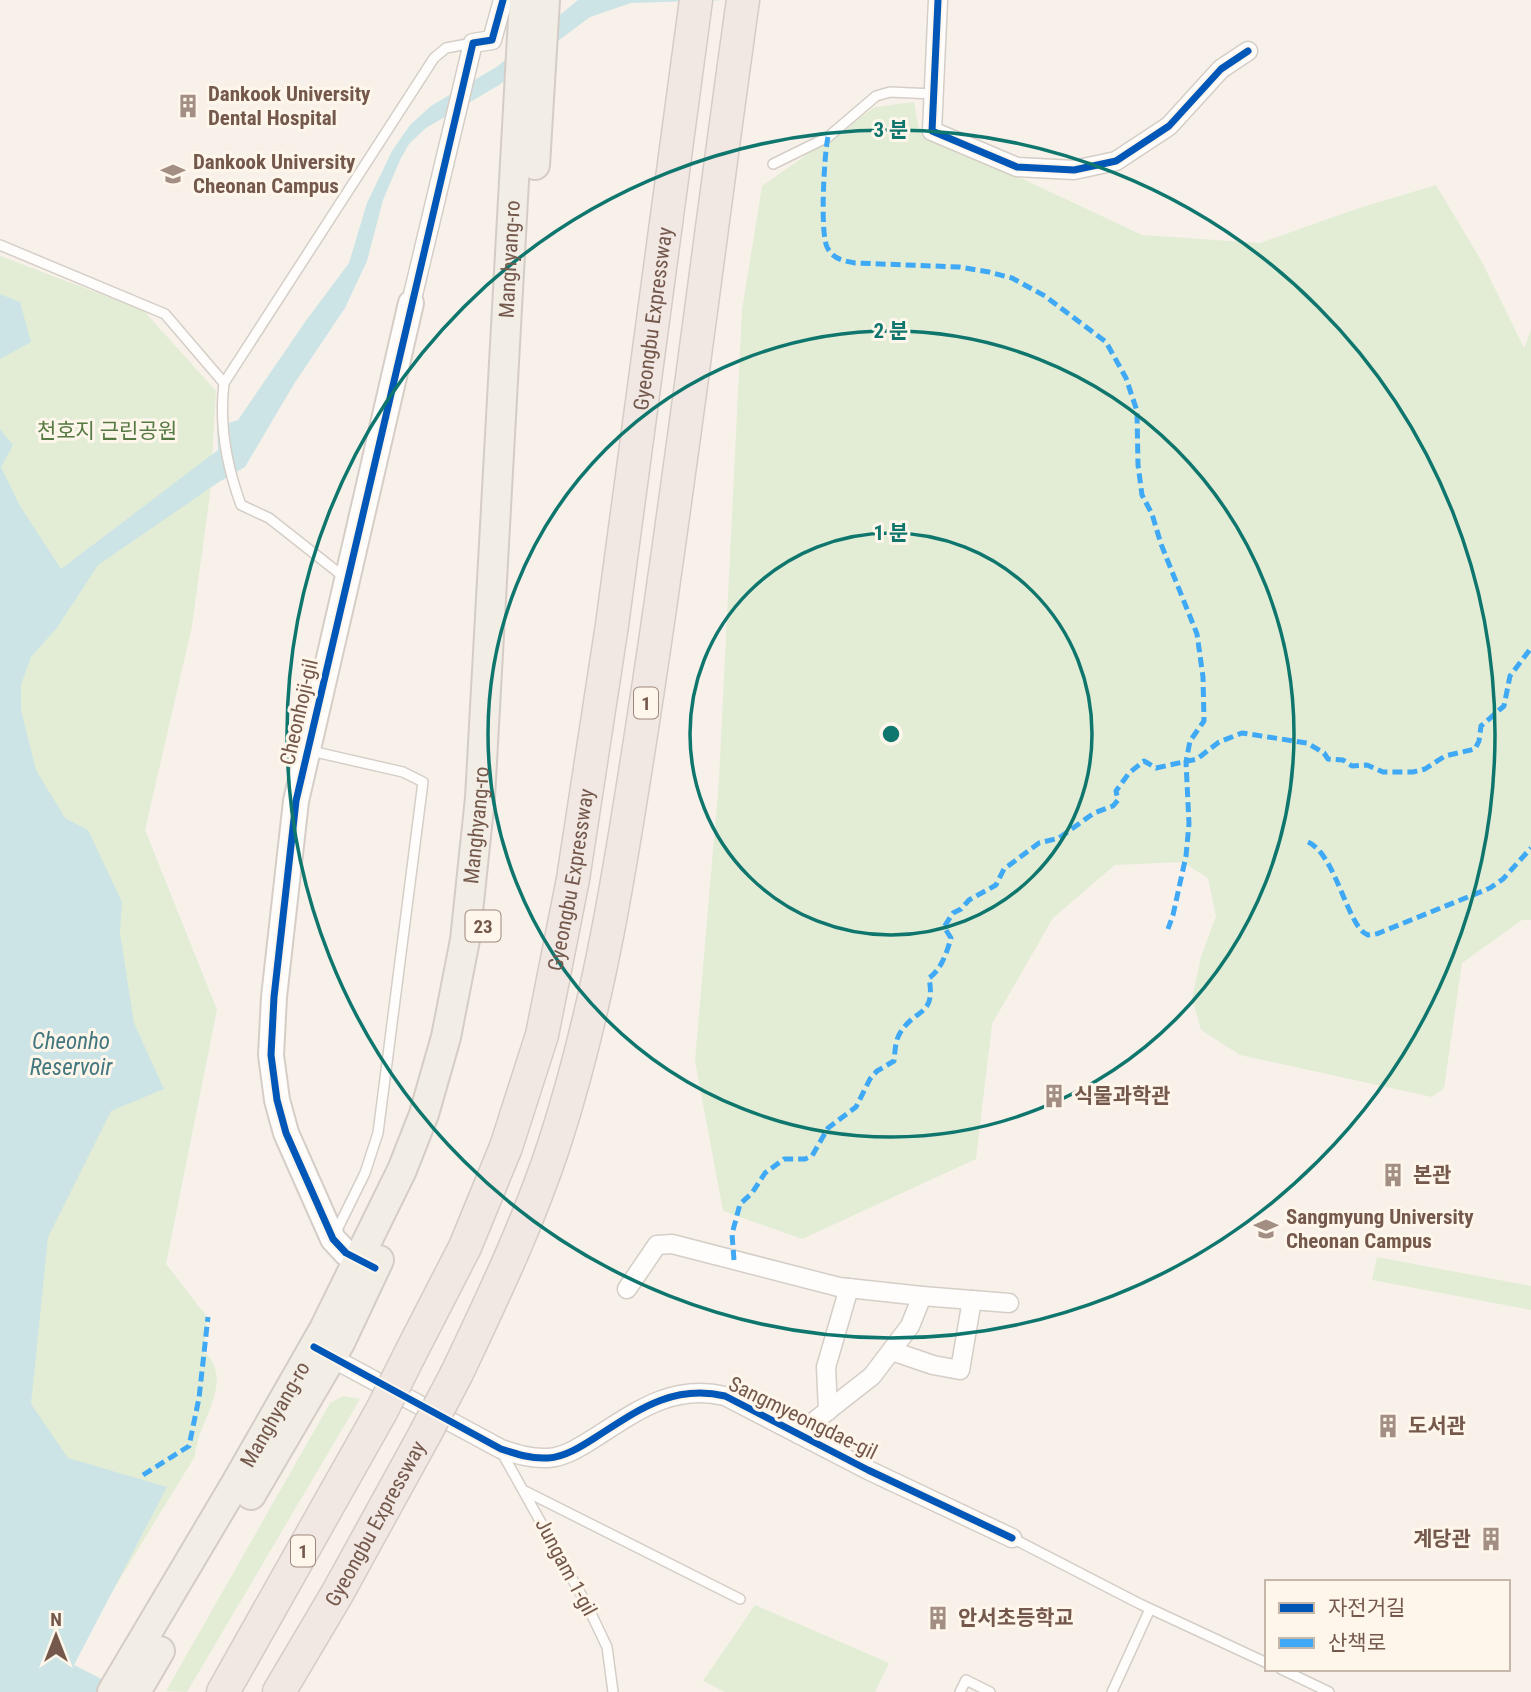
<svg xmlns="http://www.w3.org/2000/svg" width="1531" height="1692" font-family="'Roboto Condensed','Noto Sans KR',sans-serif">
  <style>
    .green { fill: #e3edd5 }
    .water { fill: #cce4e6 }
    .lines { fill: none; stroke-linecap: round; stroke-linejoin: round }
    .lane-casing { stroke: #d5cec7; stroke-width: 12 }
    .street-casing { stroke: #d5cec7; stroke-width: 21 }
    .secondary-casing { stroke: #d6cec6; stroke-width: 28 }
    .primary-casing { stroke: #d5ccc6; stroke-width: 32 }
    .highway-casing { stroke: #d5ccc6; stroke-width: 35 }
    .lane { stroke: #fefdfc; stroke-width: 9 }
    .street { stroke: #fefdfc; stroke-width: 18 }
    .secondary { stroke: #fefdfc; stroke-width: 24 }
    .primary { stroke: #f2ede5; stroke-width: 28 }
    .highway { stroke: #f1e8e4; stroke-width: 32 }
    .highway-bridge-casing { stroke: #d5ccc6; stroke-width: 35; stroke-linecap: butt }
    .highway-bridge { stroke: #f1e8e4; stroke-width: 32 }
    .quiet { stroke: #3fa9f5; stroke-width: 5; stroke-dasharray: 10 5; stroke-linecap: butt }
    .cycleway-casing { stroke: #fff6eb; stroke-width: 11 }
    .cycleway { stroke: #0057b8; stroke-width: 7 }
    .ring { fill: none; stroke: #0f766e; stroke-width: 3.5 }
    .labels { text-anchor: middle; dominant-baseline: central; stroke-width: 6; stroke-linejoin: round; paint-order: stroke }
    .shield { fill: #fff6eb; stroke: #9e877b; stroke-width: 2 }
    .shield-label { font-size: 19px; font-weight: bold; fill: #74584b }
    .poi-label { font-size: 21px; font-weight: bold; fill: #74584b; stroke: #fff6eb; text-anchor: start }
    .street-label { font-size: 21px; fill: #74584b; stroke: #fff6eb }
    .park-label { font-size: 21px; fill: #547942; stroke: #fff6eb }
    .water-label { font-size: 23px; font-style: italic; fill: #42777f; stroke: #fff6eb }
    .centre { fill: #0f766e; stroke: #fff6eb; stroke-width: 3.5 }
    .ring-label { font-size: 21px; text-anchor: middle; font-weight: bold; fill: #0f766e; stroke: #fff6eb; stroke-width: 6; stroke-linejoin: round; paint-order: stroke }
  </style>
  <rect width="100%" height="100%" fill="#f7f1ea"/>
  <g class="green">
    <path d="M914 102 919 130 1142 235 1260 243 1359 208 1436 185 1482 262 1524 348 1531 330V920H1522L1462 963 1444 1088 1432 1097 1240 1055 1201 1030 1192 998 1201 957 1216 916 1208 878 1182 862 1115 865 1053 918 992 1024 976 1159 802 1239 723 1211 695 1061 719 780 742 310 762 186 875 107Z"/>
    <path d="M0 256 143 310 216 391 210 494 192 626 145 830 217 1010 166 1264 207 1317 204 1351C236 1383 198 1419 195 1456L51 1692H0Z"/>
    <path d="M1377 1257 1531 1286V1310L1372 1280Z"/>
    <path d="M343 1396 360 1399 187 1692 166 1691 330 1403Z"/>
    <path d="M755 1605 889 1663 875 1692H725L703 1681Z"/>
  </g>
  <g class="water">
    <path d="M578 0H727L631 3 590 17 499 85 426 128 409 144 400 160 383 200 367 261 345 308 294 384 245 467 219 482 98 565 56 629 31 657 21 685V710L36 770 65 818 88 830 122 902 120 933 134 1023 164 1089 111 1111 48 1237 31 1404 68 1458 167 1487 74 1665 127 1692H0V429L13 445 1 467 20 506 61 569 218 450 217 427 238 420 305 322 349 263 367 203 392 151 410 125 431 106 498 66Z"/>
    <path d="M0 294 20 302 31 342 0 359Z"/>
  </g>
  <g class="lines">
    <g class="lane-casing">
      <g id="lane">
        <path d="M773 164 828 137 876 96 890 92 933 94"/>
        <path d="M0 245 165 314 224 383"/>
        <path d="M344 577 269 518 241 505C227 467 219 424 224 383L434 58 446 48 473 43"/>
        <path d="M311 751 403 772 423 782 378 1133 365 1173 335 1234"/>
        <path d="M501 1451 588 1607 607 1647 613 1692"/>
        <path d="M525 1491 740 1599"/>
        <path d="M1012 1538 1140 1604 1267 1663"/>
        <path d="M1281 1669 1329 1692"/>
        <path d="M960 1692 966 1680 990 1692"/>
        <path d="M1112 1692 1150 1609"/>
      </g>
    </g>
    <g class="street-casing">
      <g id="street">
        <path d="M938 0 932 131 1017 167 1074 170 1116 161 1169 126 1221 69 1248 51"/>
        <path d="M411 303 473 43 492 40 503 0"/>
        <path d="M627 1289 657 1245 672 1244 839 1287 922 1296 910 1326 872 1376 798 1434"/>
        <path d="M972 1300 1009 1303"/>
        <path d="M892 1351 933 1365 960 1370 972 1300 922 1296"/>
        <path d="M323 1353 501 1449C516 1454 531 1459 548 1458 565 1457 582 1446 596 1437 638 1410 673 1384 725 1396L868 1470 1012 1538"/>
        <path d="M828 1411 826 1367 849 1288"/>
      </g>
    </g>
    <g class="secondary-casing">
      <path id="secondary" d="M374 1268 346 1253 333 1239 286 1133 277 1100 271 1055 274 997 296 801 411 303"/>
    </g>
    <g class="primary-casing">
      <g id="primary">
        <path d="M535 165 545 0"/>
        <path d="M251 1495 340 1343 379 1260"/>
        <path id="s1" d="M112 1692 236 1483 324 1329 402 1170 424 1114 446 1037 465 940 480 798 524 0"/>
        <path d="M136 1692 160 1651"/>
      </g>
    </g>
    <g class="highway-casing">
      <g id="highway">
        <path id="s2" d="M410 1354 465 1247 506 1147 542 1035 573 879 612 625 696 0"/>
        <path d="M457 1373C492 1299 528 1224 554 1145 601 1001 623 851 646 702 682 468 710 234 743 0"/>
        <path d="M223 1692 382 1410"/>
        <path id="s3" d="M279 1692 337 1594 425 1434"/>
      </g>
    </g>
    <use href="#lane" class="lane"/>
    <use href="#street" class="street"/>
    <use href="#secondary" class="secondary"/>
    <use href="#primary" class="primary"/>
    <use href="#highway" class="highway"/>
    <g class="highway-bridge-casing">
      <g id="highway-bridge">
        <path d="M382 1410 410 1354"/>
        <path d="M425 1434 457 1373"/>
      </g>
    </g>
    <use href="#highway-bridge" class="highway-bridge"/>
    <g class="quiet">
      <path d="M828 137C824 155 820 232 827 247 833 259 843 261 855 263L959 267 989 272 1012 278 1045 296 1106 342 1126 378 1137 411 1138 465 1142 495 1152 514 1161 544 1197 634 1203 677 1204 721 1190 741 1186 762 1189 824 1186 856 1173 915 1168 929"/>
      <path d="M1308 842C1336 854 1348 929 1368 935 1370 935 1377 934 1379 933L1490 888 1503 879 1531 848"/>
      <path d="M734 1260 732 1234 740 1204 752 1193 765 1173 784 1159H805L812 1156 828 1128 856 1107 870 1079 877 1071 894 1061C895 1052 895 1041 900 1033 916 1007 936 1017 929 978 941 970 947 952 951 938L944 927 953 913 961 909 969 900 996 885 1004 869 1039 843 1059 838 1094 813 1113 806 1118 800 1116 791 1129 773 1144 761 1156 768 1197 759 1219 742 1242 733 1307 743 1324 753 1328 759 1343 760 1352 766 1367 765 1383 772H1413L1425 769 1445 756 1475 749 1479 741 1481 726 1504 706 1510 676 1531 648"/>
      <path d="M143 1475 189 1446 199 1398 208 1317"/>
    </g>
    <g class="cycleway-casing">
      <g id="cycleway">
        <path d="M938 0 932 131 1017 167 1074 170 1116 161 1169 126 1221 69 1248 51"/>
        <path d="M375 1268 346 1253 333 1239 286 1133 277 1100 271 1055 274 997 296 801 473 43 492 40 503 0"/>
        <path d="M314 1347 501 1449C516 1454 531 1459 548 1458 565 1457 582 1446 596 1437 638 1410 673 1384 725 1396L868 1470 1012 1538"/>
      </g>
    </g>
    <use href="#cycleway" class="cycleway"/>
  </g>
  <g class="ring">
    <circle cx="891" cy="734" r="201"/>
    <circle cx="891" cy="734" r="403"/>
    <circle cx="891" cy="734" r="604"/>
  </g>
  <defs>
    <g id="building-bare" transform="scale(1.89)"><path d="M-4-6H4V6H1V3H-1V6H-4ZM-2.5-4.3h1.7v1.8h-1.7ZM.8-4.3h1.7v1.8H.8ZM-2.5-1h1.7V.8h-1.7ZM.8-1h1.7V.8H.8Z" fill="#a28e83" stroke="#fff6eb" stroke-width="2.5" paint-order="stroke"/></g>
    <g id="university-bare" transform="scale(1.89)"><path d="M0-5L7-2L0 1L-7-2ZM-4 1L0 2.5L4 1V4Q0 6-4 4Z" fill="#a28e83" stroke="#fff6eb" stroke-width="2.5" paint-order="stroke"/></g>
  </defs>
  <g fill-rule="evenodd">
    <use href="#building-bare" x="188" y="106"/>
    <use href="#university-bare" x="173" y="174"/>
    <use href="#building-bare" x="1054" y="1096"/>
    <use href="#building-bare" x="1393" y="1175"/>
    <use href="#university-bare" x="1266" y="1229"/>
    <use href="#building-bare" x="1388" y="1426"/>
    <use href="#building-bare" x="1491" y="1539"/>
    <use href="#building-bare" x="938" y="1618"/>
  </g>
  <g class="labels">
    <g class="shield">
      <rect x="634" y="687.5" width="24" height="31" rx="5"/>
      <rect x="465.5" y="910.5" width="35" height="31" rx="5"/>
      <rect x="291" y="1535.5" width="24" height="31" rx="5"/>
    </g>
    <g class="shield-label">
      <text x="646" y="703">1</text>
      <text x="483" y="926">23</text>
      <text x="303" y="1551">1</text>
    </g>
    <g class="poi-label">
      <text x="208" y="94">Dankook University<tspan x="208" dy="24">Dental Hospital</tspan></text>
      <text x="193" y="162">Dankook University<tspan x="193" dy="24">Cheonan Campus</tspan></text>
      <text x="1074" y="1096">식물과학관</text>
      <text x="1413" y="1175">본관</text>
      <text x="1286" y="1217">Sangmyung University<tspan x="1286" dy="24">Cheonan Campus</tspan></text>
      <text x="1408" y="1426">도서관</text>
      <text x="1471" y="1539" text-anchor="end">계당관</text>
      <text x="958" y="1618">안서초등학교</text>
    </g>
    <g class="street-label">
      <text stroke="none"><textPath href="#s1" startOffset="1519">Manghyang-ro</textPath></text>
      <text stroke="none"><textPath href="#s2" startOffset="1071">Gyeongbu Expressway</textPath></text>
      <text transform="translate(299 712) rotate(-77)">Cheonhoji-gil</text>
      <text stroke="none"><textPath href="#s1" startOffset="952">Manghyang-ro</textPath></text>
      <text stroke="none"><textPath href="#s2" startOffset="504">Gyeongbu Expressway</textPath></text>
      <text stroke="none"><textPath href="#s1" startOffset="322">Manghyang-ro</textPath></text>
      <text transform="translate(803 1418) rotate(26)">Sangmyeongdae-gil</text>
      <text stroke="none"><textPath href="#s3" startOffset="194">Gyeongbu Expressway</textPath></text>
      <text transform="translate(566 1567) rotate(62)">Jungam 1-gil</text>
    </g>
    <g class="park-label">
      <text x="107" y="431">천호지 근린공원</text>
    </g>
    <g class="water-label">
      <text x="71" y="1041">Cheonho<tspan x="71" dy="26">Reservoir</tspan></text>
    </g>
  </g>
  <circle cx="891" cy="734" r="10" class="centre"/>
  <g class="ring-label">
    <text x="891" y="137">3 분</text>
    <text x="891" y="338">2 분</text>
    <text x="891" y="540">1 분</text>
  </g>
  <rect x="1265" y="1580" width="245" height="91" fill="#fff6eb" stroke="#c7b7ab" stroke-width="2"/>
  <rect x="1279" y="1603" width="35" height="10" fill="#0057b8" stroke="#c7b7ab" stroke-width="2"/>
  <text x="1328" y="1615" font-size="21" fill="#74584b">자전거길</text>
  <rect x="1279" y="1638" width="35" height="10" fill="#3fa9f5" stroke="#c7b7ab" stroke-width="2"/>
  <text x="1328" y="1650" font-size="21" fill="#74584b">산책로</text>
  <g transform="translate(56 1636)" stroke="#fff6eb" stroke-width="5" paint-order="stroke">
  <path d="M0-5L12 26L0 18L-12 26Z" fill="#74584b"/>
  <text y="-10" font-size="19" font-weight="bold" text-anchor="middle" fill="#74584b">N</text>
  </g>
</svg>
